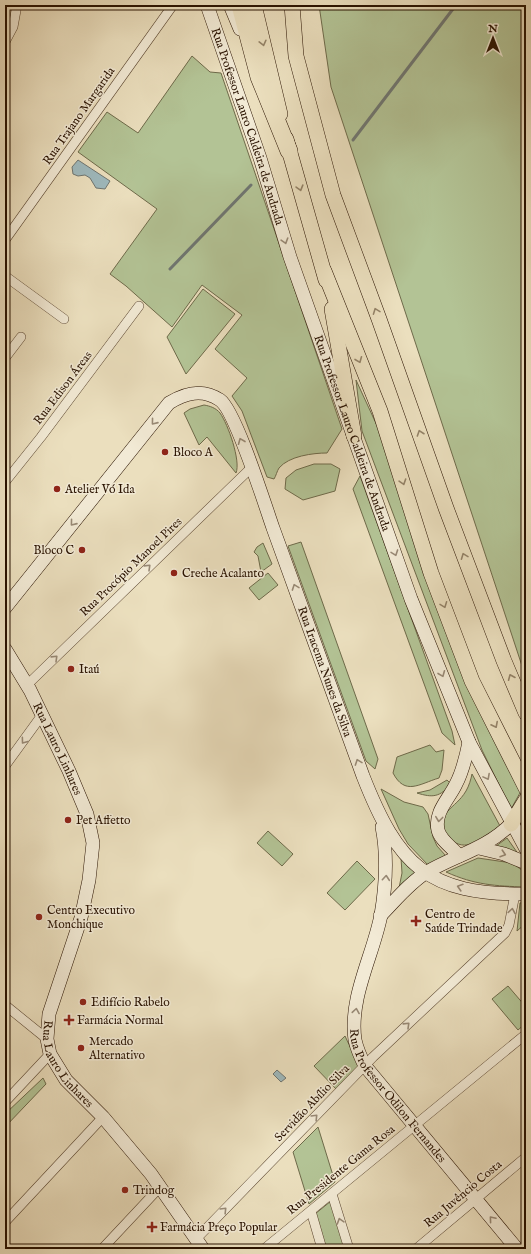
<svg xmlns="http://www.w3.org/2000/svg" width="531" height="1254" font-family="'IM FELL English',serif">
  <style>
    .green { fill: #b3c395; stroke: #6e6a4a }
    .water { fill: #9eb9bd; stroke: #6f7671 }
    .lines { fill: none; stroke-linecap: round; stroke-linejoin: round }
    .stream { stroke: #6f7671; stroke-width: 3 }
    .street-casing { stroke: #5a4530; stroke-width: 10 }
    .secondary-casing { stroke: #291200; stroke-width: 14 }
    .primary-casing { stroke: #291200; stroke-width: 16 }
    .highway-casing { stroke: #291200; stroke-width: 18 }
    .street { stroke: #f2ead5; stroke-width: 9 }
    .secondary { stroke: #f2ead5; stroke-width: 13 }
    .primary { stroke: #ebdfbe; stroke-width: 15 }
    .highway { stroke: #ebdfbe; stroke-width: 17 }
    .oneway { stroke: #948368 }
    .oneway2 { stroke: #988975 }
    .poi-dot { fill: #8f2418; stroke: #f2ead5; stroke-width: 1.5 }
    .labels { text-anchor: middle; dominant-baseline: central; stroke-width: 3; stroke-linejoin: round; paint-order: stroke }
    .street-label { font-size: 12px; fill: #291200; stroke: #f2ead5 }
    .poi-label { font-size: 12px; fill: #291200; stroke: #f2ead5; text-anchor: start }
  </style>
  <rect width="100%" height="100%" fill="#ebdfbe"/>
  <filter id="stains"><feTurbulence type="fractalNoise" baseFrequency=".005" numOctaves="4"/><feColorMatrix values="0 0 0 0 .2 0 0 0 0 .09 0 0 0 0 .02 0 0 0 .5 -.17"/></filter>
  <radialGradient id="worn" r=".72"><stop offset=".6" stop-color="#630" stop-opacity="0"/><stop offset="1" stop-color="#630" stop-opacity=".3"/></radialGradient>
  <g class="green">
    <path d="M319 5H526V678L331 87Z"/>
    <path d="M192 56 210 72 221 73 342 429 327 453C313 453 289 456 279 468 277 471 276 476 274 479L267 477 242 411 232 396 247 378 215 349 242 315 202 285 172 327 126 286 110 274 157 209 78 152 107 112 138 133Z"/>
    <path d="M203 289 235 314 186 374 167 337Z"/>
    <path d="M356 380 385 443 521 791 511 809 482 750 362 431Z"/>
    <path d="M204 405C210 406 216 408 220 413 228 424 241 461 236 473L207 437 199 445 184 413 190 409Z"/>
    <path d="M314 464H331L340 469 335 491 303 500 285 489 286 478 296 470Z"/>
    <path d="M360 476 452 731 455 745 442 733 353 489Z"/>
    <path d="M301 542 378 759 375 769 366 761 288 546Z"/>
    <path d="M263 543 272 564 261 572 258 556 254 552 257 547Z"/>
    <path d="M268 573 278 585 259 600 249 588Z"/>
    <path d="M430 745 436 752 444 750 442 770 439 778C419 784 405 796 393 773L397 757Z"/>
    <path d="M472 774 500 826C488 834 471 851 456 843 445 837 438 823 447 812 454 804 460 801 466 791 469 786 471 779 472 774Z"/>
    <path d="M447 780 451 784C440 797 433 798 417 793L430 790Z"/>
    <path d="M381 789 404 802 423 807 428 814 433 837 437 846 446 856 428 865 408 844 399 829Z"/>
    <path d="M268 831 293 854 282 866 257 843Z"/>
    <path d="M507 838 519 855 496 846Z"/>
    <path d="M401 858 415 873 399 888 402 873Z"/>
    <path d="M478 858 512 863 526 873V887C495 886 475 885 446 872Z"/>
    <path d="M357 861 375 879 345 910 327 893Z"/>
    <path d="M526 902V923L517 931 520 903Z"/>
    <path d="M508 986 526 1007V1023L518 1030 492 999Z"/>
    <path d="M345 1036 360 1068 337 1090 314 1066Z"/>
    <path d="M43 1078 46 1084 5 1127V1114Z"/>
    <path d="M318 1127 335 1182 309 1204 293 1152Z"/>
    <path d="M331 1201 345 1249H325L315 1214Z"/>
  </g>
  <g class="water">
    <path d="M78 160 110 181 105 189 96 188 90 178 85 175 78 176 73 174 72 167Z"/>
    <path d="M277 1070 286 1078 281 1082 273 1074Z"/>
  </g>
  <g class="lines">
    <g class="stream">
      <path d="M353 140 456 5"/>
      <path d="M170 269 251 185"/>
    </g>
    <g class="street-casing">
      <g id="street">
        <path d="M5 42 13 27 17 5"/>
        <path d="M5 240 173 5"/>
        <path d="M5 276 64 319"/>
        <path d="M5 358 21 337"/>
        <path d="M5 482 41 437 139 306"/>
        <path d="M27 685 252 467"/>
        <path d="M5 766 42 715"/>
        <path d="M5 1005 47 1039"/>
        <path d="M5 1102 50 1054"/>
        <path d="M332 1194 349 1249"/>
        <path d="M311 1211 322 1249"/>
        <path d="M5 1222 103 1117"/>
        <path d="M197 1238 373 1057 505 933 509 925 515 894"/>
        <path d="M102 1249 161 1186"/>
        <path d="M264 1249 526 1034"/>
        <path d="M416 1249 526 1157"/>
      </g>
    </g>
    <g class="secondary-casing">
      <g id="secondary">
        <path id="s1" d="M207 5 260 158 290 257 411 599 469 742 526 849"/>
        <path d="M230 5 240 29"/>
        <path id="s2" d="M5 608 169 403C185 393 202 388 220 400 235 410 265 505 273 528 303 611 333 693 363 776 398 865 427 895 526 894"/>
        <path id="s3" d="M5 649 30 690 69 771 87 814 93 843 89 880 81 918 49 1014 47 1039 50 1054 66 1080 103 1117 151 1174 203 1249"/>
        <path id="s4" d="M382 827C388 857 386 885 381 915 373 956 349 997 355 1040 357 1049 361 1058 365 1066L517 1249"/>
        <path d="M479 848 504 854 526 863"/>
        <path d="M459 856C453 848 440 840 438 830 434 812 449 799 456 784 463 771 466 757 469 742"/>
        <path d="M380 916C395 901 409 883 427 872 456 855 486 849 511 824"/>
      </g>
    </g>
    <g class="primary-casing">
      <g id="primary">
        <path d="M254 5 280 114"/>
        <path d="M292 5 296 56 333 195 379 319 446 508 504 661 526 713"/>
        <path d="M286 139 326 280"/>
        <path d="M324 271 380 411 431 573 472 681 526 788"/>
        <path d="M332 309 354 436"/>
        <path d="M511 824 526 800"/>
      </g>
    </g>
    <g class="highway-casing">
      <path id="highway" d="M240 5 259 77 289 151"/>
    </g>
    <use href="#street" class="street"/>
    <use href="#secondary" class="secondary"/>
    <use href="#primary" class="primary"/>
    <use href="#highway" class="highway"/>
  </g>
  <defs><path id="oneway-chevron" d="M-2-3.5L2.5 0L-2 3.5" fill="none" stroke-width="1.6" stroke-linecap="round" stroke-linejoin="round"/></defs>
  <g class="oneway">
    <use href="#oneway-chevron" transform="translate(263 43) rotate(76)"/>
    <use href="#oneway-chevron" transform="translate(300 188) rotate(74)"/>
    <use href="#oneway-chevron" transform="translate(376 311) rotate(-111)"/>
    <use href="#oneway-chevron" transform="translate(359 360) rotate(68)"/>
    <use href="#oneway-chevron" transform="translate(420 433) rotate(-109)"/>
    <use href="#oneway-chevron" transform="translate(403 482) rotate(72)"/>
    <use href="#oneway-chevron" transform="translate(464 556) rotate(-111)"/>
    <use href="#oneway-chevron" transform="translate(444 605) rotate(69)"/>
    <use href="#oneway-chevron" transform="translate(511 677) rotate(-113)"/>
    <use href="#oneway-chevron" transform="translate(495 725) rotate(63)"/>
  </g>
  <g class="oneway2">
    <use href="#oneway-chevron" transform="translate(285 241) rotate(73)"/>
    <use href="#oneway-chevron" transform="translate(154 422) rotate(129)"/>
    <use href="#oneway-chevron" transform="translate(241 441) rotate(-112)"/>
    <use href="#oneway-chevron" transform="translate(73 523) rotate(129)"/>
    <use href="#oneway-chevron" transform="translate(395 553) rotate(70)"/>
    <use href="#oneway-chevron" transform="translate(148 567) rotate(-44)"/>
    <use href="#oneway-chevron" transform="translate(295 587) rotate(-110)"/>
    <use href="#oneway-chevron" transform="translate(55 658) rotate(-44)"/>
    <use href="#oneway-chevron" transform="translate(442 674) rotate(68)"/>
    <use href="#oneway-chevron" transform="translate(24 741) rotate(126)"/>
    <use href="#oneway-chevron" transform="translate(358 762) rotate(-110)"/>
    <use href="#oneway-chevron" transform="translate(487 777) rotate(62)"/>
    <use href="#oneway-chevron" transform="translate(439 819) rotate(97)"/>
    <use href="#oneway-chevron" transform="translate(503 854) rotate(18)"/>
    <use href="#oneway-chevron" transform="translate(386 878) rotate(-85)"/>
    <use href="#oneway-chevron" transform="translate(460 887) rotate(-163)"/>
    <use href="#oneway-chevron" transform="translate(512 911) rotate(-81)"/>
    <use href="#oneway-chevron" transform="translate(356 1011) rotate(-81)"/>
    <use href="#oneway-chevron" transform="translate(407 1025) rotate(-44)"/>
    <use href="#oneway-chevron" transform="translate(315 1117) rotate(-46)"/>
    <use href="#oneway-chevron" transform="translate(224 1210) rotate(-46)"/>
    <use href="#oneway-chevron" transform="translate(492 1219) rotate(-130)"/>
    <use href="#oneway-chevron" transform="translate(340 1221) rotate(-107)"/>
  </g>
  <g class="poi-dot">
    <circle cx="165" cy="452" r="4"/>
    <circle cx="57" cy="489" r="4"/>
    <circle cx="82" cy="550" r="4"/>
    <circle cx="174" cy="573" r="4"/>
    <circle cx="71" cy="669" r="4"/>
    <circle cx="68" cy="820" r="4"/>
    <circle cx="39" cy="917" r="4"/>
    <path d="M414 915h4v4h4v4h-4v4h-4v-4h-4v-4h4z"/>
    <circle cx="83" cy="1002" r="4"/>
    <path d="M67 1014h4v4h4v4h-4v4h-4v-4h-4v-4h4z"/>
    <circle cx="81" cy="1048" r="4"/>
    <circle cx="125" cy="1190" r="4"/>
    <path d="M150 1221h4v4h4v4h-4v4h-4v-4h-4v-4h4z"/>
  </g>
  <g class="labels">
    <g class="street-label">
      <text transform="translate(79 116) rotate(-55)">Rua Trajano Margarida</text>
      <text stroke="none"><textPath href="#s1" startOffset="128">Rua Professor Lauro Caldeira de Andrada</textPath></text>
      <text transform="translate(63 388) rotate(-53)">Rua Edison Áreas</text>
      <text stroke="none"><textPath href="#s1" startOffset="452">Rua Professor Lauro Caldeira de Andrada</textPath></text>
      <text transform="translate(131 567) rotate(-44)">Rua Procópio Manoel Pires</text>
      <text stroke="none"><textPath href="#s2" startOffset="609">Rua Iracema Nunes da Silva</textPath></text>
      <text stroke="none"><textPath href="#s3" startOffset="113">Rua Lauro Linhares</textPath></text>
      <text stroke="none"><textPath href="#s3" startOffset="448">Rua Lauro Linhares</textPath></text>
      <text stroke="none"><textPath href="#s4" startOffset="287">Rua Professor Odilon Fernandes</textPath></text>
      <text transform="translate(312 1103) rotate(-46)">Servidão Abílio Silva</text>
      <text transform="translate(341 1170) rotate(-39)">Rua Presidente Gama Rosa</text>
      <text transform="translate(463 1194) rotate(-40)">Rua Juvêncio Costa</text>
    </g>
    <g class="poi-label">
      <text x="173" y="452">Bloco A</text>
      <text x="65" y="489">Atelier Vó Ida</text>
      <text x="74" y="550" text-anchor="end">Bloco C</text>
      <text x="182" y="573">Creche Acalanto</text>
      <text x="79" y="669">Itaú</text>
      <text x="76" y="820">Pet Affetto</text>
      <text x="47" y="910">Centro Executivo<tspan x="47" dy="14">Monchique</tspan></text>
      <text x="425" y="914">Centro de<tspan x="425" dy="14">Saúde Trindade</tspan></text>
      <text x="91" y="1002">Edifício Rabelo</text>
      <text x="77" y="1020">Farmácia Normal</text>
      <text x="89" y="1041">Mercado<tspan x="89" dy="14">Alternativo</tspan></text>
      <text x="133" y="1190">Trindog</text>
      <text x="160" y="1227">Farmácia Preço Popular</text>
    </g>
  </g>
  <rect width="531" height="1254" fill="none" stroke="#ebdfbe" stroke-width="20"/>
  <rect x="6" y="6" width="519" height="1242" fill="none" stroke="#291200" stroke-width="2"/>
  <rect x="10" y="10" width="511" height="1234" fill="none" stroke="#291200"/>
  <g transform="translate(493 38)" stroke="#f2ead5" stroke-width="3" paint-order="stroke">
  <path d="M0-3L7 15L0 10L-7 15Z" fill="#291200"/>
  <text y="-6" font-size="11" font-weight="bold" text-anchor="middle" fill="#291200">N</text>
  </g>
  <rect width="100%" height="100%" filter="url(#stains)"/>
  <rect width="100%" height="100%" fill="url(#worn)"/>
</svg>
